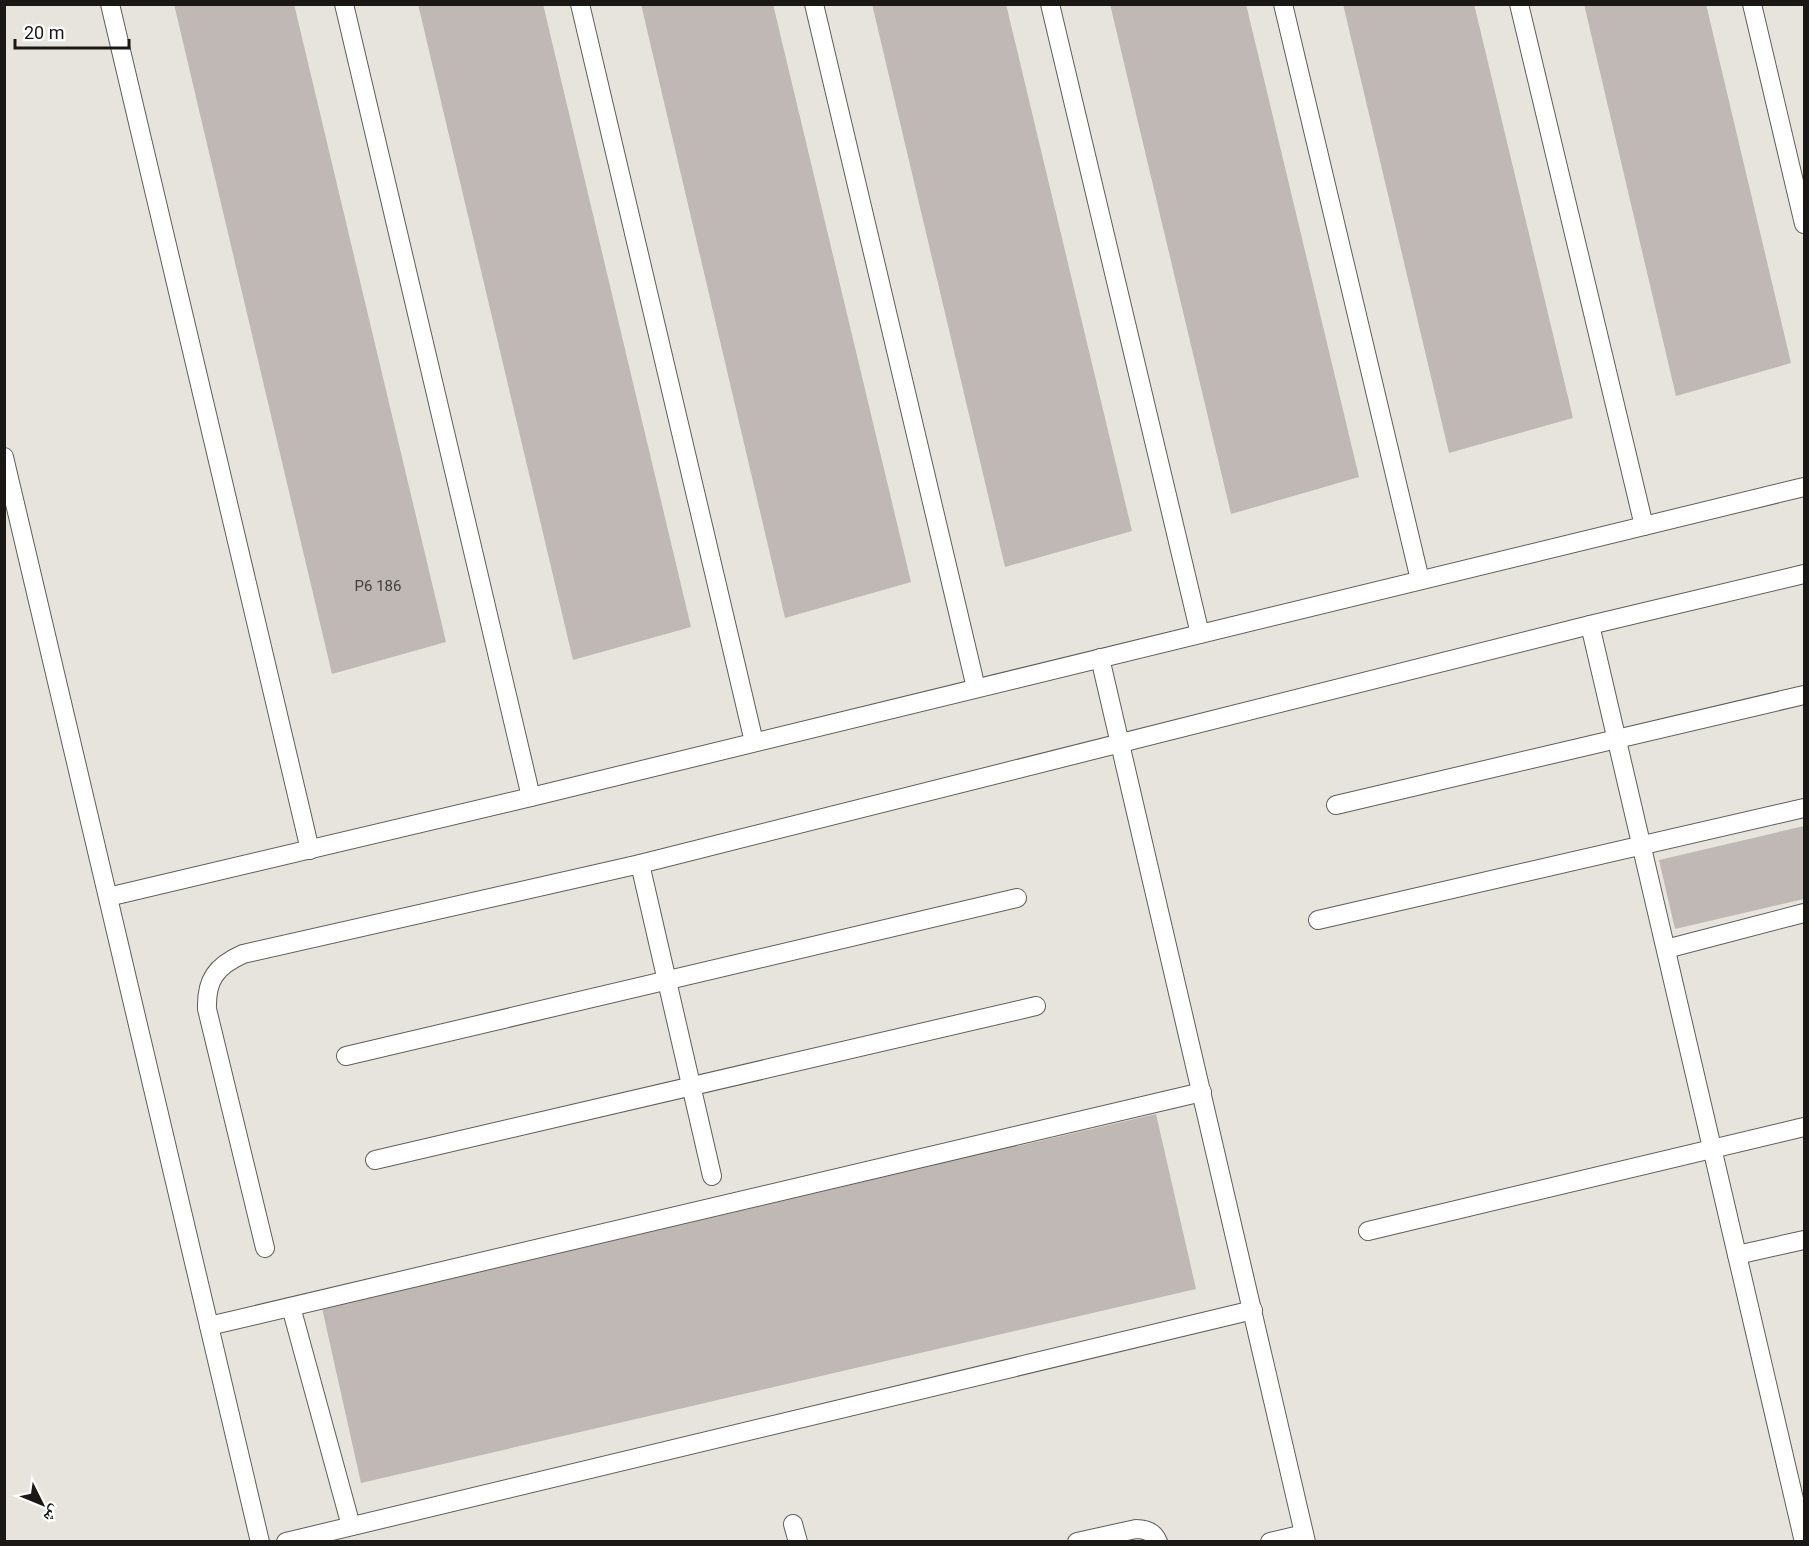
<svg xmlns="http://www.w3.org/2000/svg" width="1809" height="1546" font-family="Roboto,'Noto Naskh Arabic',sans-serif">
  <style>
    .building { fill: #bfb8b4 }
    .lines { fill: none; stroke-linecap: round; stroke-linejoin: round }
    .lane-casing { stroke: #605e58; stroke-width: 20 }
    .lane { stroke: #fff; stroke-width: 18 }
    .labels { text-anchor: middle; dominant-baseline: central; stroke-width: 4.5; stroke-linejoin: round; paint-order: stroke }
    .number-label { font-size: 15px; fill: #42403d }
  </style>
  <rect width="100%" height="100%" fill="#e7e4dd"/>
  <g class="building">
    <path d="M174 4H294L446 642 332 674Z"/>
    <path d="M418 4H543L691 627 573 660Z"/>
    <path d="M641 4H773L911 582 785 618Z"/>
    <path d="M872 4H1006L1132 531 1005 567Z"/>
    <path d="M1110 4H1246L1359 477 1231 514Z"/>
    <path d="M1343 4H1474L1573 418 1449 453Z"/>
    <path d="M1584 4H1706L1791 363 1676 396Z"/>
    <path d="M1804 826V899L1675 929 1659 860Z"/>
    <path d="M1156 1114 1196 1289 361 1483 322 1308Z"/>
  </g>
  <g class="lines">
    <g class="lane-casing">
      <g id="lane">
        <path d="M110 4 310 850"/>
        <path d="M344 4 531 797"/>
        <path d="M580 4 754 742"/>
        <path d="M814 4 976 688"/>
        <path d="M1050 4 1200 634"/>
        <path d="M1283 4 1420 580"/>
        <path d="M1519 4 1644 526"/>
        <path d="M1752 4 1804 224"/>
        <path d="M4 457 260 1542"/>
        <path d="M1590 625 1804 1542"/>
        <path d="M1100 658 1306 1542"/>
        <path d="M1336 805 1804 695"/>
        <path d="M640 864 712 1176"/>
        <path d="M108 897 531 797 1804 487"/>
        <path d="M1318 920 1804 808"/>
        <path d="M1666 949 1804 913"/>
        <path d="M346 1056 1017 898"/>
        <path d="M375 1160 1036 1006"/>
        <path d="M1368 1231 1804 1127"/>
        <path d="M265 1248 207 1009C206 980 216 966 243 954L640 864 1590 625 1804 574"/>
        <path d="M1737 1255 1804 1240"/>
        <path d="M291 1307 351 1526"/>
        <path d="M209 1326 1202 1092"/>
        <path d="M793 1524 798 1542"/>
        <path d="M286 1542 1253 1310"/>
        <path d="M1077 1542 1136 1529C1146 1529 1154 1532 1158 1542"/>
        <path d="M1270 1542 1304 1534"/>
      </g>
    </g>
    <use href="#lane" class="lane"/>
  </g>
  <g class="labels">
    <g class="number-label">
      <text x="378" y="586">P6 186</text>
    </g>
  </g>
  <rect width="1809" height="1546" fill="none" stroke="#191815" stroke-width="12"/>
  <g transform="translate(42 1504) rotate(133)" stroke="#ffffff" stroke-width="4.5" paint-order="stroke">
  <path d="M0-4.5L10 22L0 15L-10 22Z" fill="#191815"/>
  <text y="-9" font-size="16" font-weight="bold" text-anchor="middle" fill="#191815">ش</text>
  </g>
  <path d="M15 39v9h114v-9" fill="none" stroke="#191815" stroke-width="3"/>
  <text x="24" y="39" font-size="18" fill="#191815" stroke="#ffffff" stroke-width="4.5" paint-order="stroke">20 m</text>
</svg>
